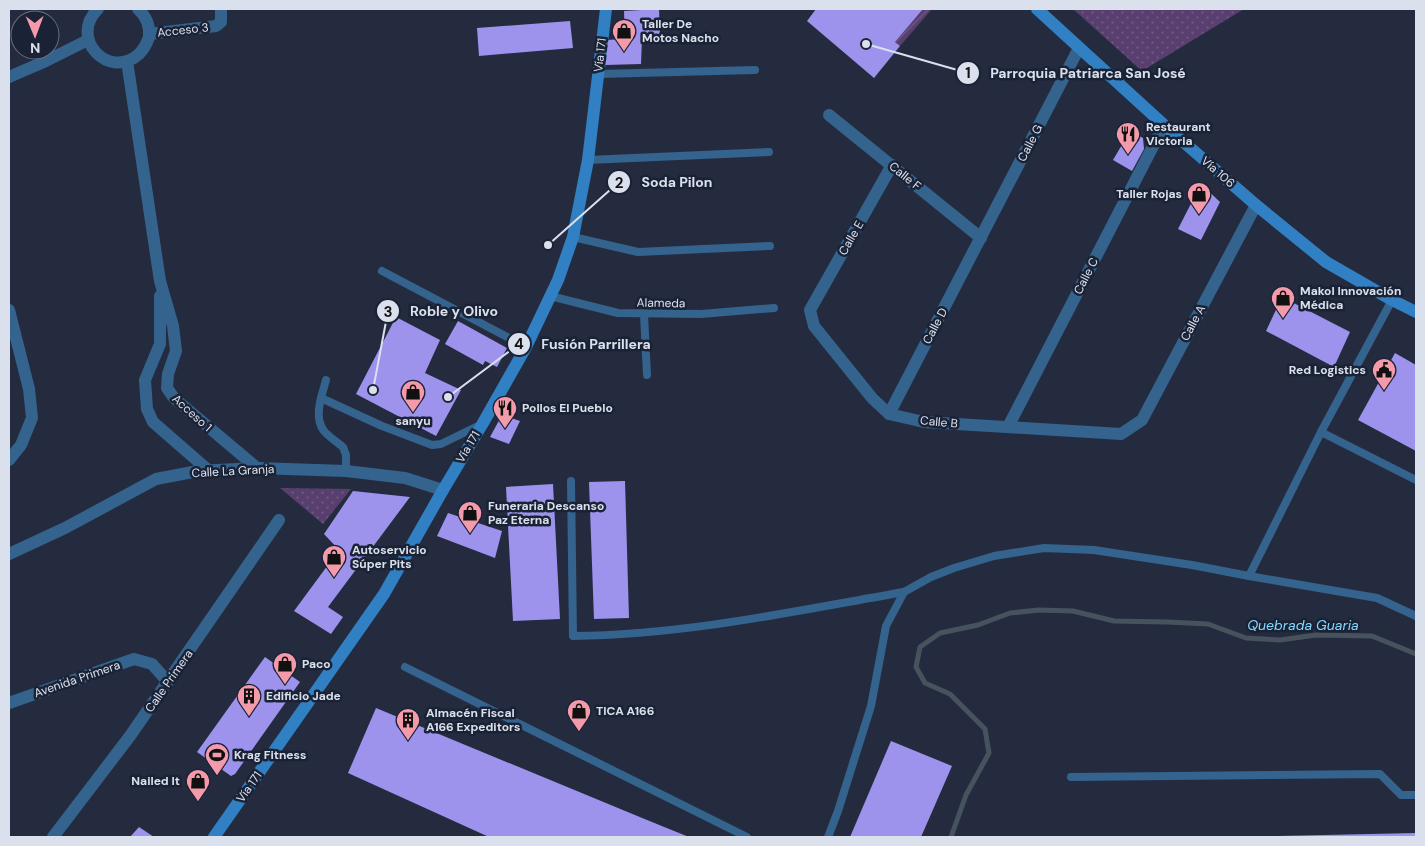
<svg xmlns="http://www.w3.org/2000/svg" width="1425" height="846" font-family="'DM Sans',sans-serif">
  <style>
    .grass { fill: url(#grass-dots) }
    .garden { fill: url(#garden-furrows) }
    .lines { fill: none; stroke-linecap: round; stroke-linejoin: round }
    .stream { stroke: #47535c; stroke-width: 5 }
    .building { fill: #9d93ed }
    .service { stroke: #34638d; stroke-width: 8 }
    .minor { stroke: #34638d; stroke-width: 12 }
    .secondary { stroke: #3080c3; stroke-width: 12 }
    .labels { text-anchor: middle; dominant-baseline: central; stroke-width: 5; stroke-linejoin: round; paint-order: stroke }
    .poi-label { font-size: 12px; font-weight: bold; fill: #dbe0ed; stroke: #1a2235; text-anchor: start }
    .street-label { font-size: 12px; fill: #dbe0ed; stroke: #1a2235 }
    .water-label { font-size: 14px; font-style: italic; fill: #85d9fd; stroke: #1a2235 }
    .leader { fill: none; stroke: #dbe0ed; stroke-width: 2 }
    .callout-dot { fill: #dbe0ed; stroke: #1a2235; stroke-width: 2 }
    .mark-label { font-size: 15px; text-anchor: middle; font-weight: bold; fill: #111 }
    .callout-label { font-size: 14px; text-anchor: middle; font-weight: bold; fill: #dbe0ed; stroke: #1a2235; stroke-width: 5; stroke-linejoin: round; paint-order: stroke }
  </style>
  <defs>
    <pattern id="grass-dots" width="8" height="8" patternUnits="userSpaceOnUse" patternTransform="scale(1.25)"><rect width="8" height="8" fill="#583f6f"/><path d="M2 2h.1M6 6h.1" fill="none" stroke="#6f5a84" stroke-width="1.8" stroke-linecap="round"/></pattern>
    <pattern id="garden-furrows" width="10" height="10" patternUnits="userSpaceOnUse" patternTransform="scale(1.25)"><rect width="10" height="10" fill="#583f6f"/><path d="M-1 1l2-2M0 10L10 0M9 11l2-2" fill="none" stroke="#6f5a84"/></pattern>
  </defs>
  <rect width="100%" height="100%" fill="#242b3f"/>
  <g class="grass">
    <path d="M1073 9H1244L1142 71Z"/>
    <path d="M280 488 351 489 323 524Z"/>
  </g>
  <path class="garden" d="M923 9H932L900 46 895 42Z"/>
  <g class="lines">
    <path class="stream" d="M951 837 966 795 989 753 985 729 950 694 925 683 916 667 920 647 940 633 978 625 1010 613 1039 610 1073 611 1114 621 1167 622 1208 624 1246 638 1280 640 1316 635 1372 636 1416 654"/>
  </g>
  <g class="building">
    <path d="M659 9 660 37 642 38 641 64 605 65 606 40 625 39 624 11Z"/>
    <path d="M816 9H923L895 42 900 46 874 78 807 21Z"/>
    <path d="M570 21 573 48 479 56 477 28Z"/>
    <path d="M1130 131 1143 138 1144 149 1132 171 1113 160Z"/>
    <path d="M1201 184 1220 202 1201 240 1178 229Z"/>
    <path d="M1282 297 1350 332 1334 367 1266 331Z"/>
    <path d="M396 317 440 340 425 373 461 390 436 436 356 394Z"/>
    <path d="M458 321 507 348 497 367 485 361 483 365 445 344Z"/>
    <path d="M1395 353 1416 365V451L1358 420Z"/>
    <path d="M502 415 520 421 509 444 490 437Z"/>
    <path d="M625 481 629 618 594 619 589 482Z"/>
    <path d="M553 484 560 619 513 621 506 487Z"/>
    <path d="M353 491 410 497 328 607 343 617 331 634 294 611 339 550 324 534Z"/>
    <path d="M448 513 502 531 495 558 437 536Z"/>
    <path d="M265 657 300 682 235 774 231 776 197 752Z"/>
    <path d="M376 708 647 820 689 837H489L348 773Z"/>
    <path d="M891 741 952 766 921 837H850Z"/>
    <path d="M139 827 154 837H130Z"/>
    <path d="M1416 833V837H1278V836Z"/>
  </g>
  <g class="lines">
    <g class="service">
      <path d="M598 74 755 70"/>
      <path d="M588 160 769 152"/>
      <path d="M573 237 638 252 770 246"/>
      <path d="M382 271 526 347"/>
      <path d="M550 296 618 313 701 314 774 308"/>
      <path d="M644 314 647 375"/>
      <path d="M326 380C322 395 313 417 324 431 329 437 337 442 343 447L346 455V471"/>
      <path d="M321 398 382 426 432 445 441 444 482 424"/>
      <path d="M1321 432 1416 480"/>
      <path d="M571 481 573 636C685 635 795 611 904 592"/>
      <path d="M1249 576 1321 432 1392 300"/>
      <path d="M405 667 747 837"/>
      <path d="M1071 777 1380 774 1401 795H1416"/>
      <path d="M828 837 838 811 871 706 886 626 904 592 931 577 954 568 994 556 1044 548 1094 550 1192 565 1249 576 1377 598 1416 616"/>
    </g>
    <g class="minor">
      <path d="M98 9C68 38 109 81 139 54 144 49 147 43 149 37 150 26 146 16 138 9"/>
      <path d="M149 34 216 26 221 22V9"/>
      <path d="M127 61 160 281 173 326 176 351 168 374 167 388 174 398 257 468"/>
      <path d="M9 77 46 61 88 40"/>
      <path d="M829 115 981 238"/>
      <path d="M892 165 810 310 814 326 872 398 889 414 924 422 1121 434 1142 420 1256 205"/>
      <path d="M160 296V344L145 380 147 409 153 422 208 470"/>
      <path d="M9 310 29 389 32 418 21 445 9 460"/>
      <path d="M889 414 1079 48"/>
      <path d="M1008 427 1164 125"/>
      <path d="M9 554 65 528 156 479 198 471 257 468 346 471 405 478 443 490"/>
      <path d="M9 703 134 659 152 664 168 682"/>
      <path d="M53 837 130 736 279 520"/>
    </g>
    <g class="secondary">
      <path d="M1037 9 1164 125 1256 205 1326 262 1392 300 1416 312"/>
      <path d="M214 837 384 594 443 490 483 423 526 347 558 280 573 237 588 160 606 9"/>
    </g>
  </g>
  <defs>
    <g id="shop-pin" transform="scale(1.25)"><path d="M0 17L-7.5 6A9.5 9.5 0 1 1 7.5 6Z" fill="#f39aab" stroke="#1a2235"/><path d="M-5-2.5h2.3a2.7 3.5 0 0 1 5.4 0H5L5.5 6h-11ZM-1.5-2.5h3a1.5 2.3 0 0 0-3 0Z" fill="#111"/></g>
    <g id="restaurant-pin" transform="scale(1.25)"><path d="M0 17L-7.5 6A9.5 9.5 0 1 1 7.5 6Z" fill="#f39aab" stroke="#1a2235"/><path d="M-5-6h1v4h1v-4h1v4h1v-4h1v5L-1.5 .5V6h-2V.5L-5-1ZM5-6V6H3V1.5H1.5Q1.5-4 5-6Z" fill="#111"/></g>
    <g id="civic-pin" transform="scale(1.25)"><path d="M0 17L-7.5 6A9.5 9.5 0 1 1 7.5 6Z" fill="#f39aab" stroke="#1a2235"/><path d="M-.6-6.5H3V-4.5H.6V-3L4-1V1h2V6H-6V1h2V-1L-.6-3ZM-1.2 2.5V6h2.4V2.5Z" fill="#111"/></g>
    <g id="building-pin" transform="scale(1.25)"><path d="M0 17L-7.5 6A9.5 9.5 0 1 1 7.5 6Z" fill="#f39aab" stroke="#1a2235"/><path d="M-4-6H4V6H1V3H-1V6H-4ZM-2.5-4.3h1.7v1.8h-1.7ZM.8-4.3h1.7v1.8H.8ZM-2.5-1h1.7V.8h-1.7ZM.8-1h1.7V.8H.8Z" fill="#111"/></g>
    <g id="stadium-pin" transform="scale(1.25)"><path d="M0 17L-7.5 6A9.5 9.5 0 1 1 7.5 6Z" fill="#f39aab" stroke="#1a2235"/><path d="M0-5a6.5 5 0 1 0 0 10a6.5 5 0 1 0 0-10ZM-3.5-1.8h7v3.6h-7Z" fill="#111"/></g>
  </defs>
  <g fill-rule="evenodd">
    <use href="#shop-pin" x="624" y="31"/>
    <use href="#restaurant-pin" x="1128" y="134"/>
    <use href="#shop-pin" x="1199" y="194"/>
    <use href="#shop-pin" x="1283" y="298"/>
    <use href="#civic-pin" x="1384" y="370"/>
    <use href="#shop-pin" x="413" y="392"/>
    <use href="#restaurant-pin" x="505" y="408"/>
    <use href="#shop-pin" x="470" y="513"/>
    <use href="#shop-pin" x="334" y="557"/>
    <use href="#shop-pin" x="285" y="664"/>
    <use href="#building-pin" x="249" y="696"/>
    <use href="#shop-pin" x="579" y="711"/>
    <use href="#building-pin" x="408" y="720"/>
    <use href="#stadium-pin" x="217" y="755"/>
    <use href="#shop-pin" x="198" y="781"/>
  </g>
  <g class="labels">
    <g class="poi-label">
      <text x="642" y="24">Taller De<tspan x="642" dy="14">Motos Nacho</tspan></text>
      <text x="1146" y="127">Restaurant<tspan x="1146" dy="14">Victoria</tspan></text>
      <text x="1182" y="194" text-anchor="end">Taller Rojas</text>
      <text x="1300" y="291">Makol Innovación<tspan x="1300" dy="14">Médica</tspan></text>
      <text x="1366" y="370" text-anchor="end">Red Logistics</text>
      <text x="522" y="408">Pollos El Pueblo</text>
      <text x="413" y="421" text-anchor="middle">sanyu</text>
      <text x="488" y="506">Funeraria Descanso<tspan x="488" dy="14">Paz Eterna</tspan></text>
      <text x="352" y="550">Autoservicio<tspan x="352" dy="14">Súper Pits</tspan></text>
      <text x="302" y="664">Paco</text>
      <text x="266" y="696">Edificio Jade</text>
      <text x="596" y="711">TICA A166</text>
      <text x="426" y="713">Almacén Fiscal<tspan x="426" dy="14">A166 Expeditors</tspan></text>
      <text x="234" y="755">Krag Fitness</text>
      <text x="180" y="781" text-anchor="end">Nailed It</text>
    </g>
    <g class="street-label">
      <text transform="translate(183 30) rotate(-6)">Acceso 3</text>
      <text transform="translate(600 55) rotate(-83)">Vía 171</text>
      <text transform="translate(1030 143) rotate(-63)">Calle G</text>
      <text transform="translate(1218 172) rotate(41)">Vía 106</text>
      <text transform="translate(905 176) rotate(39)">Calle F</text>
      <text transform="translate(851 238) rotate(-60)">Calle E</text>
      <text transform="translate(1086 276) rotate(-63)">Calle C</text>
      <text transform="translate(661 303) rotate(1)">Alameda</text>
      <text transform="translate(1193 323) rotate(-62)">Calle A</text>
      <text transform="translate(935 326) rotate(-62)">Calle D</text>
      <text transform="translate(192 413) rotate(42)">Acceso 1</text>
      <text transform="translate(939 422) rotate(5)">Calle B</text>
      <text transform="translate(468 447) rotate(-59)">Vía 171</text>
      <text transform="translate(233 471) rotate(-3)">Calle La Granja</text>
      <text transform="translate(77 679) rotate(-19)">Avenida Primera</text>
      <text transform="translate(169 681) rotate(-55)">Calle Primera</text>
      <text transform="translate(249 787) rotate(-55)">Vía 171</text>
    </g>
    <g class="water-label">
      <text x="1303" y="625">Quebrada Guaria</text>
    </g>
  </g>
  <path class="leader" d="M866 44L968 73M548 245L619 182M373 390L388 311M448 397L519 344"/>
  <g class="callout-dot">
    <circle cx="866" cy="44" r="5"/>
    <circle cx="548" cy="245" r="5"/>
    <circle cx="373" cy="390" r="5"/>
    <circle cx="448" cy="397" r="5"/>
    <circle cx="968" cy="73" r="12"/>
    <circle cx="619" cy="182" r="12"/>
    <circle cx="388" cy="311" r="12"/>
    <circle cx="519" cy="344" r="12"/>
  </g>
  <g class="mark-label">
    <text x="968" y="78">1</text>
    <text x="619" y="188">2</text>
    <text x="388" y="317">3</text>
    <text x="519" y="349">4</text>
  </g>
  <g class="callout-label">
    <text x="1088" y="78">Parroquia Patriarca San José</text>
    <text x="677" y="187">Soda Pilon</text>
    <text x="454" y="316">Roble y Olivo</text>
    <text x="596" y="349">Fusión Parrillera</text>
  </g>
  <rect width="1425" height="846" fill="none" stroke="#dbe0ed" stroke-width="20"/>
  <g transform="translate(35 35) rotate(179)"><circle r="24" fill="#1a2235" stroke="#676e7f"/>
  <path d="M0-4L9 19L0 12L-9 19Z" fill="#f39aab"/>
  <text y="-8" font-size="14" font-weight="bold" text-anchor="middle" fill="#dbe0ed">N</text>
  </g>
</svg>
